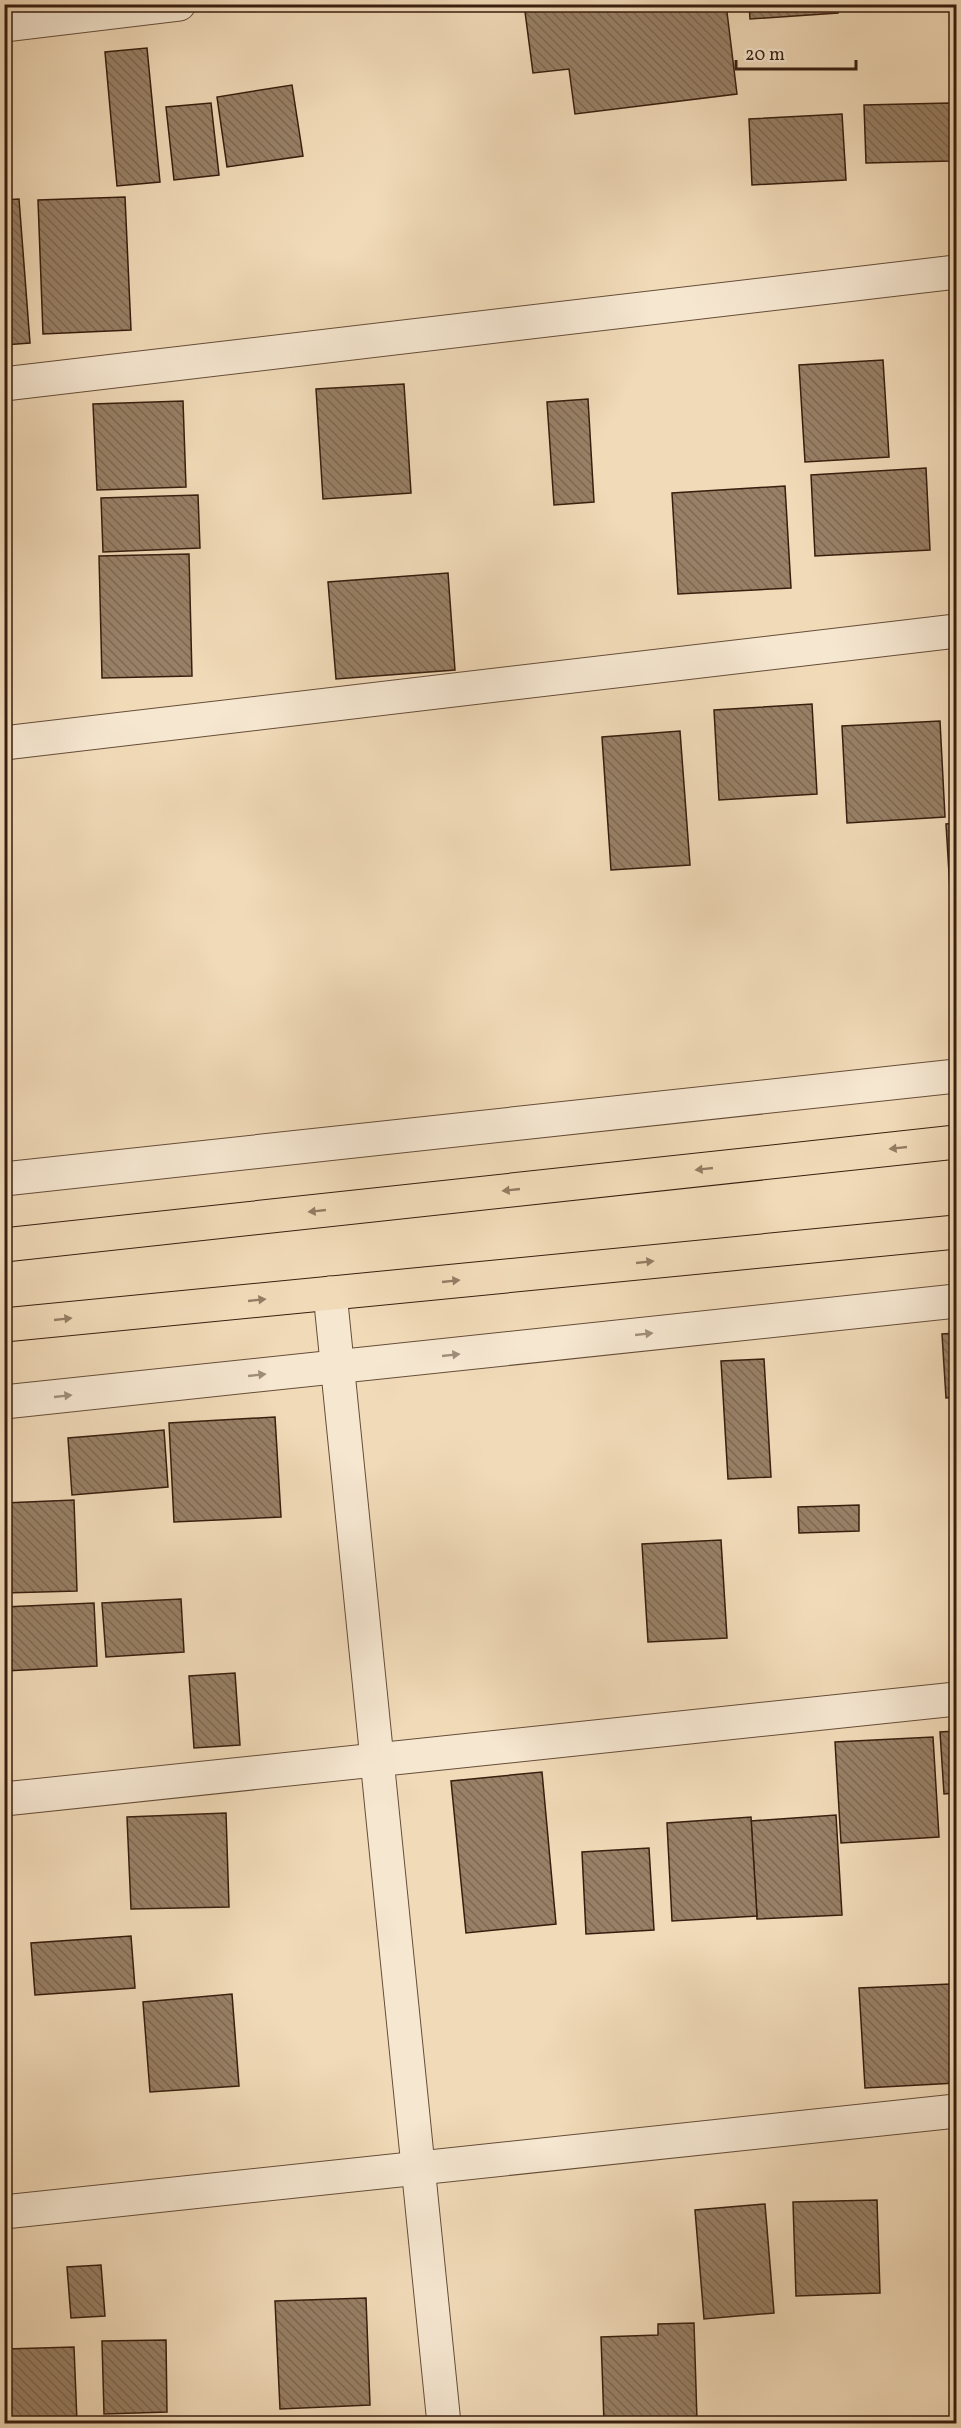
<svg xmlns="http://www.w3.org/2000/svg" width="961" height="2428" font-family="Vollkorn,serif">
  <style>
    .building { fill: url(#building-back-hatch); stroke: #381e0e; stroke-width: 1.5 }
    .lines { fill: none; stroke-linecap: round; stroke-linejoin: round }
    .street-casing { stroke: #664d38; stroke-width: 35 }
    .primary-casing { stroke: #381e0e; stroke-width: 35 }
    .street { stroke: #f6e7d1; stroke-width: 33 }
    .primary { stroke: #f1dab8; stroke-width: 33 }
    .oneway { fill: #947c63 }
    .oneway2 { fill: #a08d79 }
  </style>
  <defs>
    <pattern id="building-back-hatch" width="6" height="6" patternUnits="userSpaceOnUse" patternTransform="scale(1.5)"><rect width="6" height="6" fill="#988066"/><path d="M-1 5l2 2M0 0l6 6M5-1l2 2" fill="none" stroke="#7d6852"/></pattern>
  </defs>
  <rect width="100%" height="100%" fill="#f1dab8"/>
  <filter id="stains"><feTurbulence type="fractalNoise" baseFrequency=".00333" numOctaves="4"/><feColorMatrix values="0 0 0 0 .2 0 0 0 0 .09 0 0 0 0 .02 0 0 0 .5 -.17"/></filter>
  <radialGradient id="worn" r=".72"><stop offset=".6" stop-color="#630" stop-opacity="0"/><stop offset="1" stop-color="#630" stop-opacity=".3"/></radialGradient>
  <g class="building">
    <path d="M524 4H726L737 94 575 114 569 69 533 73Z"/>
    <path d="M749 4H838V13L750 19Z"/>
    <path d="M147 48 160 182 117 186 105 52Z"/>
    <path d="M292 85 303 156 227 167 217 97Z"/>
    <path d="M211 103 219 175 174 180 166 107Z"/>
    <path d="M950 103 951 161 866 163 864 105Z"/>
    <path d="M842 114 846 180 752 185 749 119Z"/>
    <path d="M125 197 131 330 43 334 38 200Z"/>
    <path d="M19 199 30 343 4 345V200Z"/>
    <path d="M883 360 889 457 805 462 799 365Z"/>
    <path d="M404 384 411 493 323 499 316 389Z"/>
    <path d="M588 399 594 502 554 505 547 402Z"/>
    <path d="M183 401 186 487 97 490 93 404Z"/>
    <path d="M926 468 930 550 815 556 811 475Z"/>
    <path d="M785 486 791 588 678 594 672 493Z"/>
    <path d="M198 495 200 548 103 552 101 498Z"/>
    <path d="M189 554 192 676 102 678 99 556Z"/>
    <path d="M448 573 455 670 336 679 328 582Z"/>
    <path d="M812 704 817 794 719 800 714 710Z"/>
    <path d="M940 721 945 817 847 823 842 726Z"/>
    <path d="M680 731 690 865 611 870 602 737Z"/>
    <path d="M956 823V906H951L946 824Z"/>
    <path d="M956 1333V1397L946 1398 942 1334Z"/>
    <path d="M764 1359 771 1477 728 1479 721 1361Z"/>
    <path d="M275 1417 281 1517 174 1522 169 1423Z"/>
    <path d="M164 1430 168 1487 72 1495 68 1438Z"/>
    <path d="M74 1500 77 1591 4 1593V1503Z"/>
    <path d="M859 1505V1531L799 1533 798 1507Z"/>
    <path d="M721 1540 727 1638 648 1642 642 1544Z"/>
    <path d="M181 1599 184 1652 106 1657 102 1603Z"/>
    <path d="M94 1603 97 1666 6 1671 4 1607Z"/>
    <path d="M235 1673 240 1745 194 1748 189 1676Z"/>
    <path d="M956 1731V1793L944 1794 940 1732Z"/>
    <path d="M933 1737 939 1837 841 1843 835 1742Z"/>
    <path d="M542 1772 556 1924 466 1933 451 1781Z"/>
    <path d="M226 1813 229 1907 131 1909 127 1817Z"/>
    <path d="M836 1815 842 1915 757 1919 751 1821Z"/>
    <path d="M751 1817 757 1916 672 1921 667 1823Z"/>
    <path d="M649 1848 654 1930 586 1934 582 1852Z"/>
    <path d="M131 1936 135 1988 35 1995 31 1943Z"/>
    <path d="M950 1984 956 2083 865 2088 859 1988Z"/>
    <path d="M232 1994 239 2086 150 2092 143 2002Z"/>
    <path d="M877 2200 880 2293 796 2296 793 2202Z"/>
    <path d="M765 2204 774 2313 704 2319 695 2210Z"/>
    <path d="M101 2265 105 2316 71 2318 67 2267Z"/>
    <path d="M366 2298 370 2405 280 2409 275 2301Z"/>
    <path d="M694 2323 697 2420 604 2423 601 2337 658 2335V2324Z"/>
    <path d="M166 2340 167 2412 104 2414 102 2341Z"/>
    <path d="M74 2347 77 2422 8 2424 6 2349Z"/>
  </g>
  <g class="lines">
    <g class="street-casing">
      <g id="street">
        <path d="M4 25 179 4"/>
        <path d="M4 384 956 272"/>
        <path d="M4 743 956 631"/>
        <path d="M4 1179 956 1076"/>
        <path d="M330 1293 444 2424"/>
        <path d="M4 1402 956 1301"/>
        <path d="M4 1799 956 1699"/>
        <path d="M4 2212 956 2111"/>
      </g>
    </g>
    <g class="primary-casing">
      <g id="primary">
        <path d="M4 1245 956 1142"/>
        <path d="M4 1325 956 1232"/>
      </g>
    </g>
    <use href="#street" class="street"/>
    <use href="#primary" class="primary"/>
  </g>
  <defs><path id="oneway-solid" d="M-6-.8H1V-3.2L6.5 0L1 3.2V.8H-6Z" transform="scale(1.5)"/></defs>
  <g class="oneway">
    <use href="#oneway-solid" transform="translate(898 1148) rotate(174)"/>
    <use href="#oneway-solid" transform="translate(704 1169) rotate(174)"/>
    <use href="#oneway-solid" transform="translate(511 1190) rotate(174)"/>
    <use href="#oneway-solid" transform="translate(317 1211) rotate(174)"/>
    <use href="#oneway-solid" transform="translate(645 1262) rotate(-6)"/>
    <use href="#oneway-solid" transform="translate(451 1281) rotate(-6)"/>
    <use href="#oneway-solid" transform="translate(257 1300) rotate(-6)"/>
    <use href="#oneway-solid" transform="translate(63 1319) rotate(-6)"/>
  </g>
  <g class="oneway2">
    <use href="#oneway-solid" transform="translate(644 1334) rotate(-6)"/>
    <use href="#oneway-solid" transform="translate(451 1355) rotate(-6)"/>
    <use href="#oneway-solid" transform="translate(257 1375) rotate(-6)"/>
    <use href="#oneway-solid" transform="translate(63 1396) rotate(-6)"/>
  </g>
  <rect width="961" height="2428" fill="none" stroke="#f1dab8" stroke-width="24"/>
  <rect x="6" y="6" width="949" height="2416" fill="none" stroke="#381e0e" stroke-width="3"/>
  <rect x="12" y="12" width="937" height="2404" fill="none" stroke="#381e0e" stroke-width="1.5"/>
  <path d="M736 60v9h120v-9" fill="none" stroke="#381e0e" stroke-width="3"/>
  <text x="745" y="60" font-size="18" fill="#381e0e" stroke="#f6e7d1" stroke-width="4.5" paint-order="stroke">20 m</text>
  <rect width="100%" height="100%" filter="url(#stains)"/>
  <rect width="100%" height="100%" fill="url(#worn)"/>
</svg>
